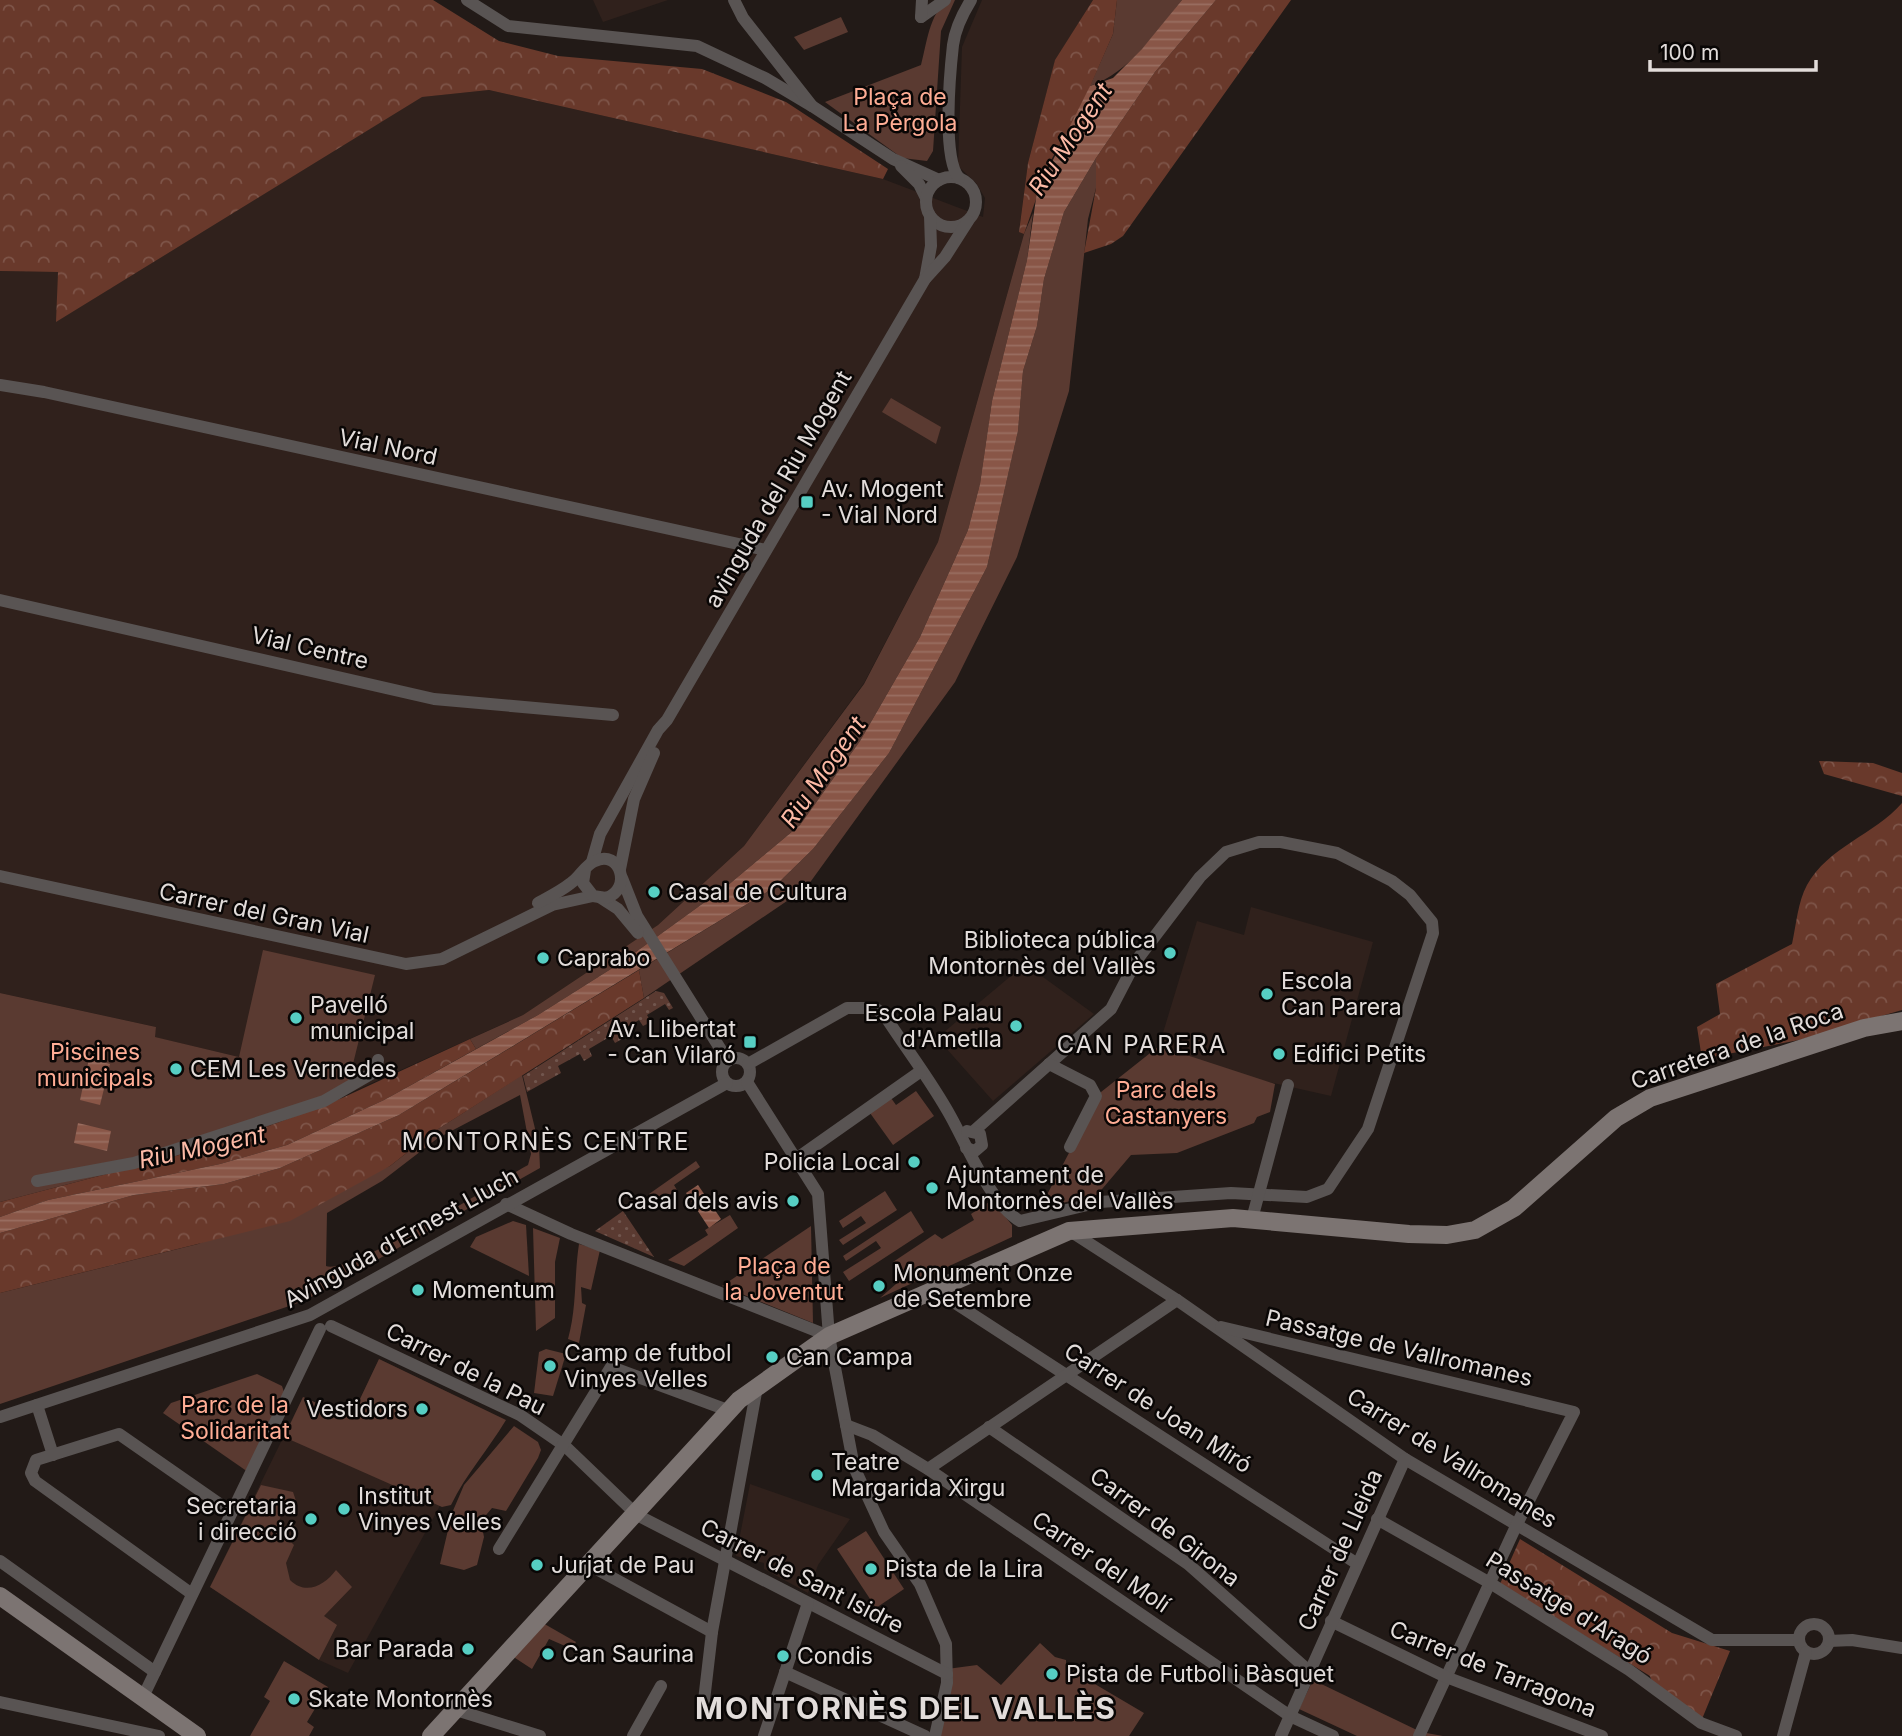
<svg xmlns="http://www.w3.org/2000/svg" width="1902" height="1736" font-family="Inter,sans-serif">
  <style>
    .built { fill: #30211c }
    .green { fill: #5a3a31; fill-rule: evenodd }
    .forest { fill: url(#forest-crowns) }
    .garden { fill: url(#garden-dots) }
    .water { fill: url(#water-rules) }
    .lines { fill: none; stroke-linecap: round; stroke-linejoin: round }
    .street { stroke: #595453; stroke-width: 12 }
    .secondary { stroke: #7c7472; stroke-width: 18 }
    .poi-dot { fill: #56cec3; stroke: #090605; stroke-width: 2.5 }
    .labels { text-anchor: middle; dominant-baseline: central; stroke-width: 5; stroke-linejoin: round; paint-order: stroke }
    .park-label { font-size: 23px; fill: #ffad95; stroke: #090605 }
    .street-label { font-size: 23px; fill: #e2dcda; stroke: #090605 }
    .poi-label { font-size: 23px; fill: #e2dcda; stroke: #090605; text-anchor: start }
    .water-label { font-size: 24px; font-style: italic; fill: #fcbaa6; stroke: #090605 }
    .neighbourhood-label { font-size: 24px; letter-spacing: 2px; fill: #e2dcda; stroke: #090605 }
    .district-label { font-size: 30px; font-weight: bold; letter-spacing: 2px; fill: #e2dcda; stroke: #090605 }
  </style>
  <defs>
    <pattern id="forest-crowns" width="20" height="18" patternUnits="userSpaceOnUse" patternTransform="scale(1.75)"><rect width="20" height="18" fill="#69392b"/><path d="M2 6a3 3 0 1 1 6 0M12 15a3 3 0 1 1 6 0" fill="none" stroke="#7e5549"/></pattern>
    <pattern id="garden-dots" width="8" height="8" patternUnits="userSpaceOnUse" patternTransform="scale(1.75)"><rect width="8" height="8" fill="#5a3a31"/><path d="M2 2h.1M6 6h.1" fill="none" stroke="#71564e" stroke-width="1.8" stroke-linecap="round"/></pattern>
    <pattern id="water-rules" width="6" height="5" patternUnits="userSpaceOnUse" patternTransform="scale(1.75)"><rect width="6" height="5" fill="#895647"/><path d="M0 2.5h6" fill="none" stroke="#996e61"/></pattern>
  </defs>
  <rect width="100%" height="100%" fill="#221a17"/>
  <g class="built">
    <path d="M593 0H668L603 22Z"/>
    <path d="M982 0H1093L1055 61 1028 163 1019 231 1024 234 938 542 864 683 744 846 658 925 523 1015 321 1106 239 1057 154 1037 156 1027 0 993V271L58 272 57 321 421 97 489 90 883 179 983 217 985 198 976 183 958 166 962 47Z"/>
    <path d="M1251 907 1373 942 1331 1096 1251 1078 1159 1046 1197 921 1244 935Z"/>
    <path d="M1025 964 1094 1014 993 1101 937 1038Z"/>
    <path d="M379 1359 491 1413 348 1673 319 1660 322 1654 210 1587 303 1397 351 1418Z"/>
    <path d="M750 1484 850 1519 818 1565 808 1593 764 1569V1563L736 1556Z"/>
  </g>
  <g class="green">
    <path d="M948 0H955L941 31 933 151 927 161 902 158 825 102 921 65C927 43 929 14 948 0Z"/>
    <path d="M1117 0H1182C1156 33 1130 72 1090 86L1113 34Z"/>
    <path d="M841 17 848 32 804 50 794 37Z"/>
    <path d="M1096 158V188L1088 219 1069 391 1017 557 955 682 806 888 644 998 639 970 772 889 813 849 889 753 987 567 1018 431 1023 371 1037 326 1044 279 1064 212Z"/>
    <path d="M1033 213 1027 260 992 401 980 484 968 530 920 637 860 741 800 825 727 886 622 962 538 1015 476 1049 470 1039 523 1015 658 925 744 846 864 684 938 542 1024 234Z"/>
    <path d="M891 398 941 427 936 444 882 412Z"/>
    <path d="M263 950 375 975 349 1080 321 1106 225 1143 0 1202V993L156 1027 155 1037 239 1057Z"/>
    <path d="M1159 1046 1275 1084 1270 1112 1257 1117 1254 1123 1177 1153 1131 1155 1097 1195 1040 1208 1101 1092Z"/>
    <path d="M522 1075 539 1145 540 1168 304 1301 0 1404V1293L198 1244 390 1166 432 1133ZM520 1095 531 1154 528 1165C499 1181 348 1276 326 1266L327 1213 382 1181 438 1138Z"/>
    <path d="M916 1091 934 1116 893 1145 870 1113 891 1098 896 1105Z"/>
    <path d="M696 1161 700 1167 674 1185 677 1190 656 1203 649 1194Z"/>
    <path d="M885 1191 897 1210 843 1245 839 1240 866 1223 861 1216 843 1228 839 1221Z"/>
    <path d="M992 1200 1012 1225V1237L880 1298 904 1277 893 1262 935 1234 942 1239 974 1220 971 1214Z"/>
    <path d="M911 1211 924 1232 849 1281 843 1272 881 1248 876 1241 846 1261 843 1256Z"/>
    <path d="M730 1215 738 1228 684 1266 668 1260 708 1235 705 1230Z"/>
    <path d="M513 1221 526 1225 529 1276 470 1247 476 1237Z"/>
    <path d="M811 1226 813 1323 722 1286Z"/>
    <path d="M533 1228 560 1238 555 1262V1318L536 1331Z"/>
    <path d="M579 1244 600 1250 591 1290 581 1287 582 1303 586 1305 579 1343 568 1339C577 1307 574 1276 579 1244Z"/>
    <path d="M546 1349 566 1354 553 1396 534 1393 539 1352Z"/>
    <path d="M379 1359 506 1420C488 1450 466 1474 451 1505L442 1507 284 1437 303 1397 351 1418Z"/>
    <path d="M257 1374 282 1386 285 1395 248 1472 163 1413 171 1403Z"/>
    <path d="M514 1426 538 1442 541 1450 538 1458 506 1511 492 1508 481 1521 484 1537 477 1565 464 1570 440 1564 452 1513 464 1485Z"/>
    <path d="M261 1485 293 1492 296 1501 283 1510C274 1532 281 1531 294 1545L286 1563 290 1580C306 1596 325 1585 336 1570L352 1587 324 1616 337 1625 319 1660 210 1587Z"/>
    <path d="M866 1531 904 1589 876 1608 837 1549Z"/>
    <path d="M541 1622 576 1642 572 1649 549 1639 532 1669 509 1654Z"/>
    <path d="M1040 1643 1055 1657 1066 1660V1667L1144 1713 1129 1736H935L947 1669 977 1665 1001 1685Z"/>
    <path d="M284 1661 328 1687 307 1722 314 1727 309 1736H250L270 1701 264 1697Z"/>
    <path d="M1313 1680 1421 1732 1443 1736H1357L1299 1709Z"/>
  </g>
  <g class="forest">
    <path d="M0 0H433L499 41 558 56 702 69 786 102 888 169 883 179 489 90 422 97 56 322 58 272 0 271Z"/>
    <path d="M1093 0H1117L1113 34 1079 112 1047 167 1024 234 1019 232 1028 163 1055 60Z"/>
    <path d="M1216 0H1291L1123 236 1111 244 1084 253 1096 188V158L1155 72Z"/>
    <path d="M1819 761 1873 763 1902 773V796L1824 774Z"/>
    <path d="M1902 803V1010L1799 1040 1702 1059 1697 1027 1720 1014 1716 984 1792 944C1796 926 1798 901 1807 885 1828 847 1874 835 1902 803Z"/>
    <path d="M639 970 644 998 432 1133 390 1166 290 1221 0 1293V1233L134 1195 224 1184 280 1168 399 1115Z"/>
    <path d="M470 1039 476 1049 384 1100 287 1145 220 1164 48 1200 0 1217V1202L225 1143 342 1098Z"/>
    <path d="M1520 1539 1672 1633 1730 1651 1702 1719 1653 1685 1650 1676 1500 1584Z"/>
  </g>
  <g class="garden">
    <path d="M656 991 664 993 673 1008 669 1010 665 1004 647 1015 651 1022 643 1026 639 1020 625 1028 629 1035 615 1043 611 1036 589 1049 592 1056 584 1061 580 1054 558 1066 561 1073 527 1092 523 1076Z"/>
    <path d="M623 1211 654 1257 595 1231Z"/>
  </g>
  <g class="water">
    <path d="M1182 0H1216L1155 72 1096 158 1064 212 1044 279 1037 326 1023 371 1018 431 987 567 889 753 813 849 772 889 399 1115 280 1168 224 1184 134 1195 0 1233V1217L48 1200 220 1164 287 1145 384 1100 538 1015 622 962 727 886 800 825 860 741 920 637 968 530 980 484 992 401 1027 260 1037 192 1090 86 1113 78 1142 49Z"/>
    <path d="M89 1059 110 1064 100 1105 80 1100Z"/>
    <path d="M78 1123 111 1131 107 1151 74 1143Z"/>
    <path d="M698 1185 721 1219 709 1228 686 1193Z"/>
  </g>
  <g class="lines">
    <g class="street">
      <path d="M467 0 508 26 697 46 765 78 812 106"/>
      <path d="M734 0 743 18 812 106 893 159 939 180"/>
      <path d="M921 17 945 0"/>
      <path d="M921 17 922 0"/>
      <path d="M901 166 919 184 926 198"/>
      <circle cx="951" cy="202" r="25"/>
      <path d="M959 178C942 158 950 72 953 45 955 29 963 13 971 0"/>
      <path d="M925 279 931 246 930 216"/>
      <path d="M0 385 44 392 766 550"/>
      <path d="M0 600 434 699 613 715"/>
      <path d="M592 862 600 834 658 730 667 720 925 279 945 257 968 221"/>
      <path d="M620 869 634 799 654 753"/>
      <path d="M0 876 406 964 442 959 552 905 593 896"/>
      <path d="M622 878 637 916 728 1061"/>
      <path d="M601 898 618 909 638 933"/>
      <path d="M538 903C549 897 561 891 571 883 580 877 585 865 595 861 620 849 633 889 606 898L593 896 583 883 585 870"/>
      <circle cx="736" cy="1072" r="14"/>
      <path d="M748 1064 847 1008H875L885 1016C907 1050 932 1082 951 1117 967 1146 991 1204 1020 1221L1100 1202 1231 1193 1307 1197 1328 1189 1368 1129 1433 933 1432 922 1410 895 1392 881 1337 853 1281 842H1259L1226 852 1200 877 1136 961 1111 1009 975 1130"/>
      <path d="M1049 1064 1090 1085 1096 1096 1070 1147"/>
      <path d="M747 1082 818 1194 829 1336 854 1467 884 1532 920 1584 946 1644 947 1683 935 1736"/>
      <path d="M966 1148 975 1151 982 1145 980 1134 967 1131"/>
      <path d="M796 1159 921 1071"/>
      <path d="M37 1181 134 1163 324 1101 376 1071 378 1060"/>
      <path d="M506 1204 571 1234 829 1336"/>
      <path d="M1252 1219 1288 1085"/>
      <path d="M1070 1231 1177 1300 1405 1459 1712 1640H1799"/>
      <path d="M935 1290 1356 1563"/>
      <path d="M331 1326 520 1415 565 1446 637 1515 947 1674"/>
      <path d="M1221 1327 1574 1412 1517 1524 1419 1736"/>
      <path d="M37 1405 53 1455"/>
      <path d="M0 1417 310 1315 727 1083"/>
      <path d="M846 1425 872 1435 928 1469 1290 1716 1333 1736"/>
      <path d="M989 1427 1188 1564 1309 1671"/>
      <path d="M928 1469 1177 1300"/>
      <path d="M1377 1519 1490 1583 1629 1670 1701 1723 1736 1736"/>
      <path d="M499 1549 611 1367 730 1411"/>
      <path d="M0 1561 155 1672"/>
      <path d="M591 1566 712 1632"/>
      <path d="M192 1594 35 1481 31 1473 36 1460 119 1434 231 1512"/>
      <path d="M1331 1621 1446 1677 1602 1736"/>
      <circle cx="1814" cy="1639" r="15"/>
      <path d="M1829 1641 1852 1640 1902 1648"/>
      <path d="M785 1672 925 1736"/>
      <path d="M143 1697 320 1329"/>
      <path d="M0 1702 159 1736"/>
      <path d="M703 1709 712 1632 757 1387"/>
      <path d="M456 1710 540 1736"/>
      <path d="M633 1736 661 1686"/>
      <path d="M764 1736 808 1603"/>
      <path d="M1281 1736 1405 1459"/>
      <path d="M1783 1736 1806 1652"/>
    </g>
    <g class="secondary">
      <path d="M0 1596 197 1736"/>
      <path d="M431 1736 739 1400 829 1336 1069 1231 1233 1218 1409 1234 1447 1235 1475 1230 1514 1208 1616 1118 1650 1098 1864 1028 1902 1021"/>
    </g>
  </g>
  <g class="poi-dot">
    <rect x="800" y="495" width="14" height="14" rx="3.5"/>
    <circle cx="654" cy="892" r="7"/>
    <circle cx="1170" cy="953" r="7"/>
    <circle cx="543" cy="958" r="7"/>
    <circle cx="1267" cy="994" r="7"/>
    <circle cx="296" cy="1018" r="7"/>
    <circle cx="1016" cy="1026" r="7"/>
    <rect x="743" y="1035" width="14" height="14" rx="3.5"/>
    <circle cx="1279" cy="1054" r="7"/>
    <circle cx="176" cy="1069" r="7"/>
    <circle cx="914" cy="1162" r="7"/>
    <circle cx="932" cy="1188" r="7"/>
    <circle cx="793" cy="1201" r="7"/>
    <circle cx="879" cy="1286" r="7"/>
    <circle cx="418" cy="1290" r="7"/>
    <circle cx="772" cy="1357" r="7"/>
    <circle cx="550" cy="1366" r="7"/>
    <circle cx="422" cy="1409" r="7"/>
    <circle cx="817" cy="1475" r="7"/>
    <circle cx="344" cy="1509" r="7"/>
    <circle cx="311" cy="1519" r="7"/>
    <circle cx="537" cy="1565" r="7"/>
    <circle cx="871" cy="1569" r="7"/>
    <circle cx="468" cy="1649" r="7"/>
    <circle cx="548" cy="1654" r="7"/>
    <circle cx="783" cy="1656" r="7"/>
    <circle cx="1052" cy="1674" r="7"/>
    <circle cx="294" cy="1699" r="7"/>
  </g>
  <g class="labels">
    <g class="park-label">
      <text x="900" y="97">Plaça de<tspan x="900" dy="26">La Pèrgola</tspan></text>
      <text x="95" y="1052">Piscines<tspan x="95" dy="26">municipals</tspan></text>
      <text x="1166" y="1090">Parc dels<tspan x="1166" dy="26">Castanyers</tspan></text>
      <text x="784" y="1266">Plaça de<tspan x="784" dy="26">la Joventut</tspan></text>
      <text x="235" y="1405">Parc de la<tspan x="235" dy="26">Solidaritat</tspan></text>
    </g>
    <g class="street-label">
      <text transform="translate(388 447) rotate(12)">Vial Nord</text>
      <text transform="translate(778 489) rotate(-60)">avinguda del Riu Mogent</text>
      <text transform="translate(310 648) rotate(13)">Vial Centre</text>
      <text transform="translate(264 913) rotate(12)">Carrer del Gran Vial</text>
      <text transform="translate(1737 1046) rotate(-19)">Carretera de la Roca</text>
      <text transform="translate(401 1238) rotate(-29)">Avinguda d'Ernest Lluch</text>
      <text transform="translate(1399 1348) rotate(13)">Passatge de Vallromanes</text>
      <text transform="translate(466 1369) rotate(27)">Carrer de la Pau</text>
      <text transform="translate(1158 1408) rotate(33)">Carrer de Joan Miró</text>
      <text transform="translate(1452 1458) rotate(32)">Carrer de Vallromanes</text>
      <text transform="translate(1165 1527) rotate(37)">Carrer de Girona</text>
      <text transform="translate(1340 1550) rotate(-66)">Carrer de Lleida</text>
      <text transform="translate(1101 1562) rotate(34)">Carrer del Molí</text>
      <text transform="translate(802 1576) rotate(27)">Carrer de Sant Isidre</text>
      <text transform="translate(1569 1608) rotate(32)">Passatge d'Aragó</text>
      <text transform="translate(1493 1669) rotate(22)">Carrer de Tarragona</text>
    </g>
    <g class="poi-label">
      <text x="821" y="489">Av. Mogent<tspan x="821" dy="26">- Vial Nord</tspan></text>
      <text x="668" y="892">Casal de Cultura</text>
      <text x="1156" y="940" text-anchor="end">Biblioteca pública<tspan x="1156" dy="26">Montornès del Vallès</tspan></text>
      <text x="557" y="958">Caprabo</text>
      <text x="1281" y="981">Escola<tspan x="1281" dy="26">Can Parera</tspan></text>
      <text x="310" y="1005">Pavelló<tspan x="310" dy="26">municipal</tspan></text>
      <text x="1002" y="1013" text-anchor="end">Escola Palau<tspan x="1002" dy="26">d'Ametlla</tspan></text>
      <text x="736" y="1029" text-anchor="end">Av. Llibertat<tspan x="736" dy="26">- Can Vilaró</tspan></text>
      <text x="1293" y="1054">Edifici Petits</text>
      <text x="190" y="1069">CEM Les Vernedes</text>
      <text x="900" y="1162" text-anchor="end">Policia Local</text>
      <text x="946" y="1175">Ajuntament de<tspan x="946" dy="26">Montornès del Vallès</tspan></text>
      <text x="779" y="1201" text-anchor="end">Casal dels avis</text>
      <text x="893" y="1273">Monument Onze<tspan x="893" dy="26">de Setembre</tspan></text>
      <text x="432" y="1290">Momentum</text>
      <text x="564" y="1353">Camp de futbol<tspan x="564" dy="26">Vinyes Velles</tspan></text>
      <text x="786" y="1357">Can Campa</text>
      <text x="408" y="1409" text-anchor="end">Vestidors</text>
      <text x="831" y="1462">Teatre<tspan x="831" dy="26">Margarida Xirgu</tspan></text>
      <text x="358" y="1496">Institut<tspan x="358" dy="26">Vinyes Velles</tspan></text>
      <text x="297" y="1506" text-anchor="end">Secretaria<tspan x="297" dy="26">i direcció</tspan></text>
      <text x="551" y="1565">Jurjat de Pau</text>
      <text x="885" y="1569">Pista de la Lira</text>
      <text x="454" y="1649" text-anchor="end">Bar Parada</text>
      <text x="562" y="1654">Can Saurina</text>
      <text x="797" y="1656">Condis</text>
      <text x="1066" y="1674">Pista de Futbol i Bàsquet</text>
      <text x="308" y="1699">Skate Montornès</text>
    </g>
    <g class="water-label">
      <text transform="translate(1070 139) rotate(-56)">Riu Mogent</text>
      <text transform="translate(823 772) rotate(-55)">Riu Mogent</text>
      <text transform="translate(202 1147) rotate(-12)">Riu Mogent</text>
    </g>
    <g class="neighbourhood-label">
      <text x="1142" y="1044">CAN PARERA</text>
      <text x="546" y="1141">MONTORNÈS CENTRE</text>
    </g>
    <g class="district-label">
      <text x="906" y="1708">MONTORNÈS DEL VALLÈS</text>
    </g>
  </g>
  <path d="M1650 60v10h166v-10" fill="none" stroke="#e2dcda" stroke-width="3.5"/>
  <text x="1660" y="60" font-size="21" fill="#e2dcda" stroke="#090605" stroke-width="5" paint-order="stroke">100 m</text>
</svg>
